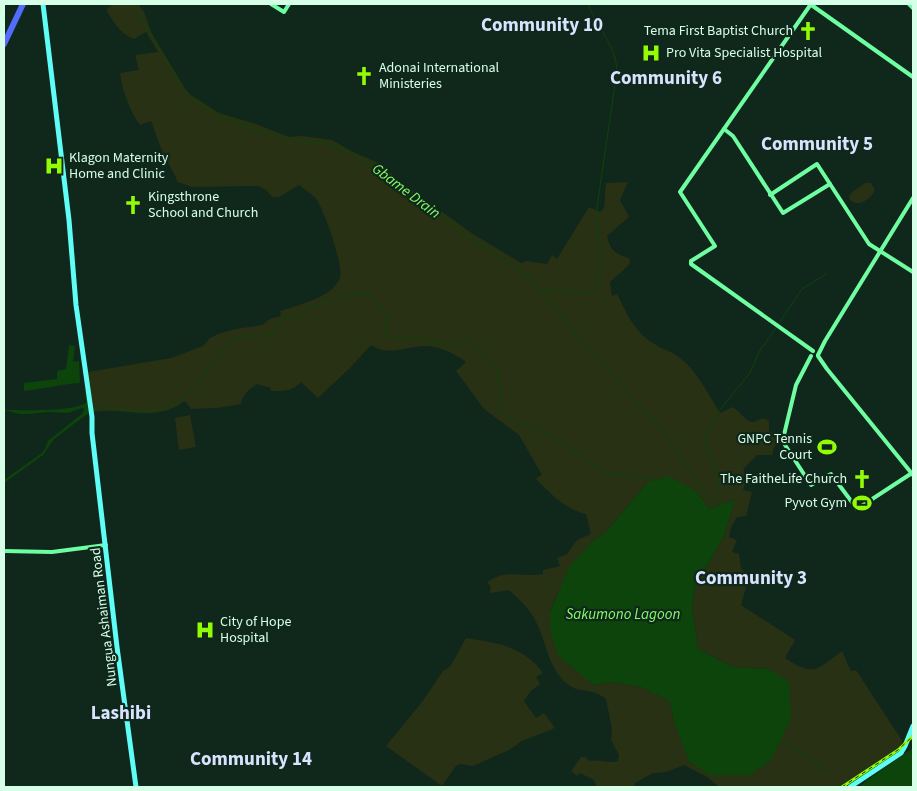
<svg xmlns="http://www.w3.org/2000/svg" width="917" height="791" font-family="'Source Sans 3',sans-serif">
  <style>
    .green { fill: #283113; fill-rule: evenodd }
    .water { fill: #0d440b }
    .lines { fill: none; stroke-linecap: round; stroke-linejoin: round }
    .stream { stroke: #0d440b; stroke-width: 1 }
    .secondary { stroke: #6efda1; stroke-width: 4 }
    .primary { stroke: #5efdf6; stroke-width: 5 }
    .highway { stroke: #526cfd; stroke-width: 6 }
    .rail-casing { stroke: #92fc04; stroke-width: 3 }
    .rail { stroke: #10271b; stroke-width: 1; stroke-dasharray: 4; stroke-linecap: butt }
    .labels { text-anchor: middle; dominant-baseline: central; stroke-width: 4.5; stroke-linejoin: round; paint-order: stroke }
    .poi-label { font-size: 14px; fill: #d6ffe8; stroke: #10271b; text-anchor: start }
    .street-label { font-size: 14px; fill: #d6ffe8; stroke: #10271b }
    .water-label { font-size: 15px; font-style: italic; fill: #85fd65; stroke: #10271b }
    .district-label { font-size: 19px; font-weight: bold; fill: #d8e4ff; stroke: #10271b }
  </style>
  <rect width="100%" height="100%" fill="#10271b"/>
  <g class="green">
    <path d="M113 4H138L144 12 152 34 186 90 191 95 219 113 256 124 289 137 302 136 332 140 353 152 379 163 409 188 470 232 521 263 527 261 547 264 552 255 557 259 589 207 600 212 604 208 606 183 628 182 620 200 629 217 607 236C611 252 615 253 630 259L629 265 610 282 612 296 617 294C626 312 635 333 653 343 661 349 672 351 680 358 698 372 708 394 720 413L733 407C738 410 745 419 749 421 757 425 760 414 769 421V432L774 433 781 443 774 447 772 455H757L743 469 748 476 743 490 752 492 746 516 737 517 731 527 729 537 737 540 732 552 739 554 741 568 745 573 746 587 741 605 795 640 785 658C815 678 817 669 842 651L851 671 856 670 903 742 899 747 840 787H719L707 777 684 765 666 772 653 773 635 783 634 787H597L594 780 580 773 577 776 571 771 581 757H585L590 761C600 759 609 764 618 761L619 755 611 740 612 729 606 699C602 696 597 693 592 692 580 689 576 692 564 681 546 663 547 642 536 622 529 608 520 600 509 590L491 593 490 591 491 587 487 582C507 568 522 578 543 574V570L560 566 557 558 567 554 577 540 591 534 586 514C566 510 551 494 537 480L536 478 542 475 519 435 484 409 456 371 466 362C455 353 436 345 422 346 404 348 387 356 371 345L350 368 318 398 301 382C291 392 285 391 271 391V388L257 384C248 390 243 394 241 404L217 408 191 409 185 401C154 424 125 406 92 412L88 372 171 358 203 346 210 338 218 334 236 329 262 325 270 319 281 316 280 311C294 307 324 298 333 288 335 286 339 281 340 278 343 263 325 213 317 200 313 194 304 190 299 185L279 197H272L266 190 258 186 192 187 178 182 160 146 151 121 140 125C130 112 122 90 120 73L139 70 135 55 158 52 146 32 134 39C120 34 114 22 106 10ZM647 483 696 491 709 509 735 500 724 536 695 586 692 608 698 649 733 667 768 669 674 722 670 701 641 687 613 682 593 685 550 630V612L558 592 592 542 605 533Z"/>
    <path d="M865 183H871L875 190C871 199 856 210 849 198L851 193Z"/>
    <path d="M190 415 196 447 179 450 175 418Z"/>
    <path d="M466 638C497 643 524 646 543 673L536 677 540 684 531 691 524 701 536 718 544 713 555 728 522 741 509 750 473 766 460 764 456 766 442 786 386 746 422 702 443 671 450 667Z"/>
  </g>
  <g class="water">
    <path d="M69 345 75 346 73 362 79 361 80 383C62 384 43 389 24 391V383L57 379V371L66 369Z"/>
    <path d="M88 390 90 412 54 439 43 455 4 483V480L42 453 45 449 48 441 83 413 84 409 82 408 68 413 47 412 29 414H20L4 410V408L6 410C24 410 71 412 86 403L85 391Z"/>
    <path d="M668 476 696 491 709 509 735 500 724 536 695 586 692 608 698 649 733 667 768 669 789 681 791 718 771 760 750 775H710L689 761 674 722 670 701 641 687 613 682 593 685 558 655 550 630V612L569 567 592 542 605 533 647 483Z"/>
    <path d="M913 748V787H860L866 781Z"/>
  </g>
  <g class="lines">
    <g class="stream">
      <path d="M133 4 186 94 218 116 280 138 335 145 386 172 430 210 530 277 570 327 662 430 715 508"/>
      <path d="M540 289 588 293 598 287 600 260 597 225V207L617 71C616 45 597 28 588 4"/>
      <path d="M93 410 98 407 119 409 139 412 164 409 175 405 197 383 229 342 247 335 254 337 269 334 274 332 279 327V321L282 319 300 317 310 306 318 305 352 294H371L388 317 385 335 404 340 413 337 448 345 470 339 497 368 502 397 498 412 561 441 606 473 655 480"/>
      <path d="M721 505 716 469 705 443 713 418 750 373 759 352 769 338 802 289 826 274"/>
      <path d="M781 740 830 773"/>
    </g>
    <g class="secondary">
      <path d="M271 4 284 12 289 4"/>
      <path d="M810 4 913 77"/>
      <path d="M811 4 680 192 715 246 691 261V264L813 351"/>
      <path d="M909 4 913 8"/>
      <path d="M724 129 733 136 783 213 830 184"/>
      <path d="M770 195 817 164 869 244 913 272"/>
      <path d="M818 355 825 341 913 198"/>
      <path d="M811 356 796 385 783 439 785 445 811 485 831 474 857 509 912 473"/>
      <path d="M818 356 827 369 913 475"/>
      <path d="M4 551 52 552 106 545"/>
    </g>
    <g class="primary">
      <path d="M43 4 69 220 76 305 92 417V433L117 647 136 787"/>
      <path d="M850 787 901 753 905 746 913 726"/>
    </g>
    <path class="highway" d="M4 44 23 4"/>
    <g class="rail-casing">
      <path id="rail" d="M842 787 898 750 913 736"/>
    </g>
    <use href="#rail" class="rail"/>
  </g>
  <defs>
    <g id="church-bare" transform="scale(1.5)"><path d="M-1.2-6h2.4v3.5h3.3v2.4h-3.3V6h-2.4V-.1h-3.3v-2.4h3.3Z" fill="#92fc04" stroke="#10271b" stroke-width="2.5" paint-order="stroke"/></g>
    <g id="hospital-bare" transform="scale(1.5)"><path d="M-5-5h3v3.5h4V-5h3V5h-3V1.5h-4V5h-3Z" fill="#92fc04" stroke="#10271b" stroke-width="2.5" paint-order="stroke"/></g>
    <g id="stadium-bare" transform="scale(1.5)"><path d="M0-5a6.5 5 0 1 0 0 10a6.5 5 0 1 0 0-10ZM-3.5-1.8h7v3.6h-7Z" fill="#92fc04" stroke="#10271b" stroke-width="2.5" paint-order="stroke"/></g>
  </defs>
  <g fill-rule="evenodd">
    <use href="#church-bare" x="808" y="31"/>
    <use href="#hospital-bare" x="651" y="53"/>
    <use href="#church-bare" x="364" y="76"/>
    <use href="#hospital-bare" x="54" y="166"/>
    <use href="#church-bare" x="133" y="205"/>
    <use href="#stadium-bare" x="827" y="447"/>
    <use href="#church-bare" x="862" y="479"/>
    <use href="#stadium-bare" x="862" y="503"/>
    <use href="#hospital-bare" x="205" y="630"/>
  </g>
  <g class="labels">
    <g class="poi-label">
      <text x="793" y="31" text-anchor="end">Tema First Baptist Church</text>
      <text x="666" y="53">Pro Vita Specialist Hospital</text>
      <text x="379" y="68">Adonai International<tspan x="379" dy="16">Ministeries</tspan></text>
      <text x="69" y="158">Klagon Maternity<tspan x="69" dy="16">Home and Clinic</tspan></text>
      <text x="148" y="197">Kingsthrone<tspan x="148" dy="16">School and Church</tspan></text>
      <text x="812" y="439" text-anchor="end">GNPC Tennis<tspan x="812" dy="16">Court</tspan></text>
      <text x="847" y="479" text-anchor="end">The FaitheLife Church</text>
      <text x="847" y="503" text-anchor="end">Pyvot Gym</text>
      <text x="220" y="622">City of Hope<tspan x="220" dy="16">Hospital</tspan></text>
    </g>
    <g class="street-label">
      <text transform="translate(104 617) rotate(-97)">Nungua Ashaiman Road</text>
    </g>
    <g class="water-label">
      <text transform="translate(406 191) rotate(37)">Gbame Drain</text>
      <text x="623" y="614">Sakumono Lagoon</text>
    </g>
    <g class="district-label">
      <text x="542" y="25">Community 10</text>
      <text x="666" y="78">Community 6</text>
      <text x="817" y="144">Community 5</text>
      <text x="751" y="578">Community 3</text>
      <text x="121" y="713">Lashibi</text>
      <text x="251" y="759">Community 14</text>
    </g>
  </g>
  <rect width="917" height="791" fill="none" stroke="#d6ffe8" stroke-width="10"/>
</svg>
